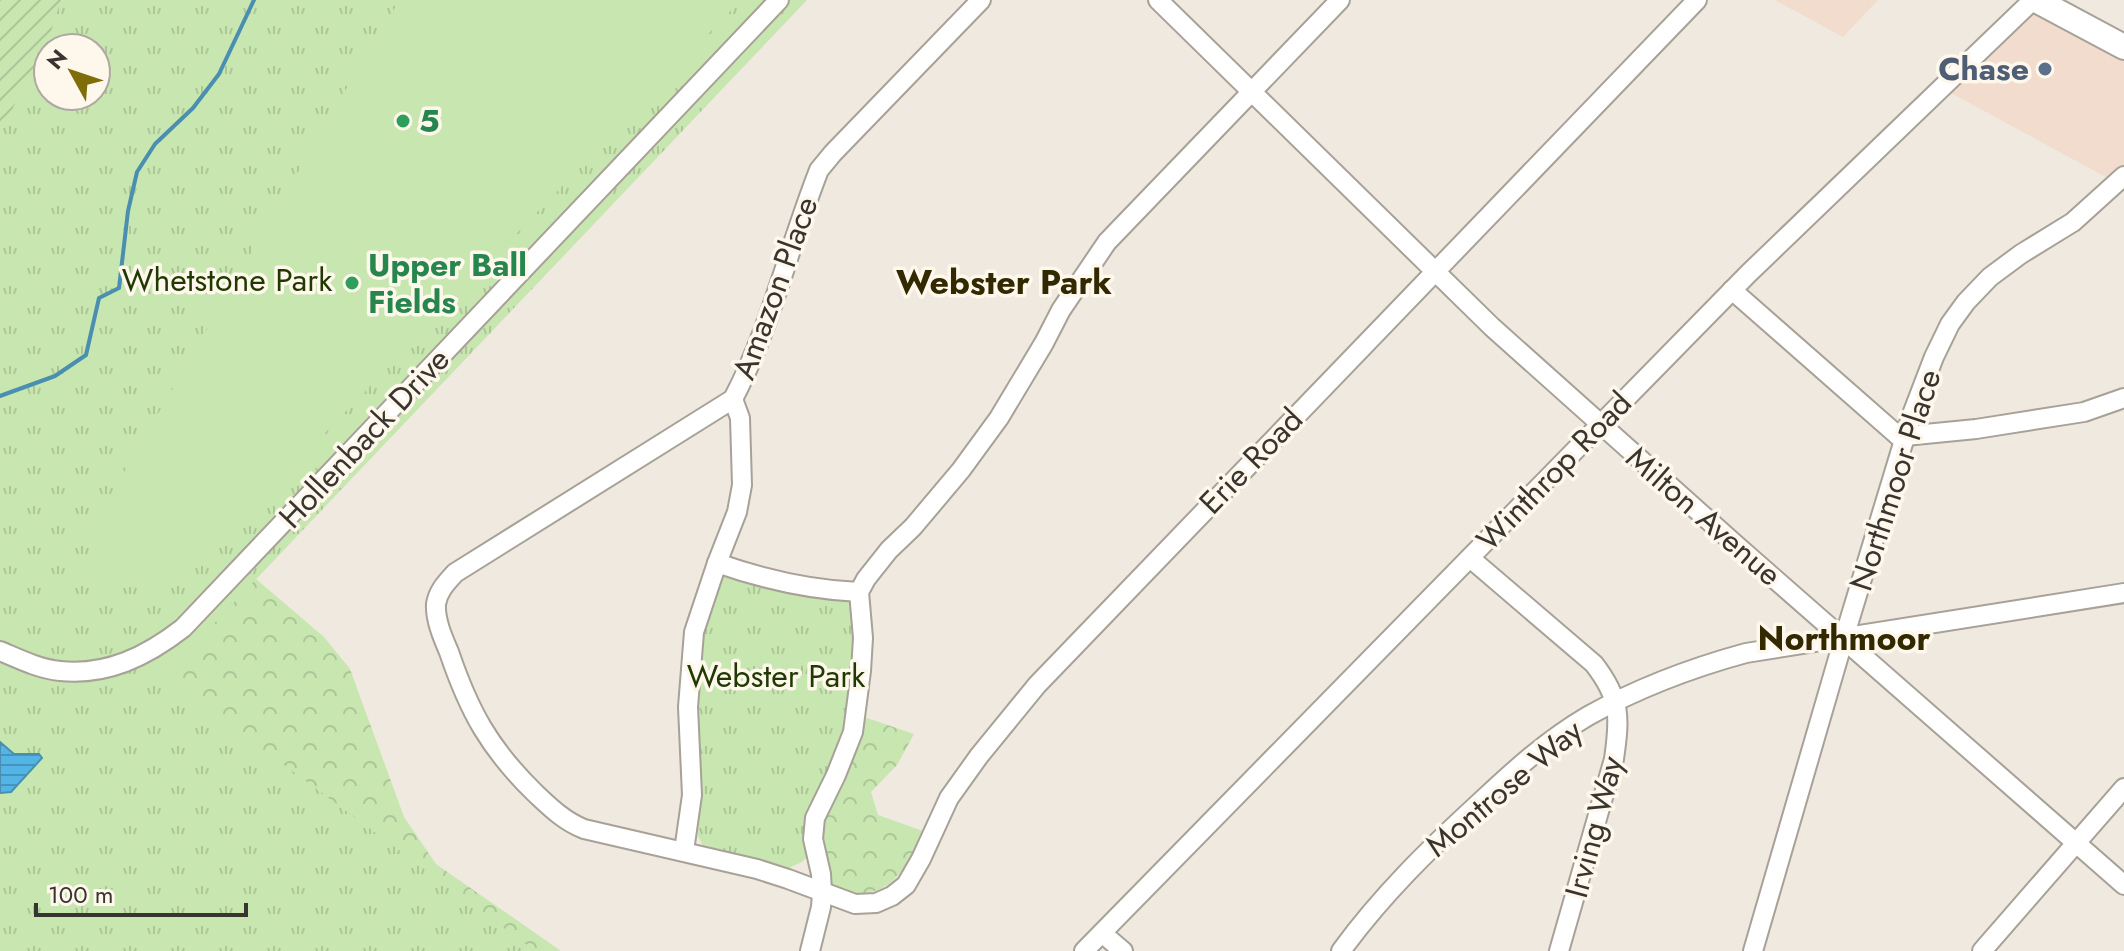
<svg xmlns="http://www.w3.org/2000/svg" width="2124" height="951" font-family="Jost,sans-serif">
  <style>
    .commercial { fill: #f1dcce }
    .forest { fill: url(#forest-crowns) }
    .park { fill: url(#park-tufts); fill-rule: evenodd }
    .garden { fill: url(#garden-furrows) }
    .pitch { fill: #c7e6b0 }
    .water { fill: url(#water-rules); stroke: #4a8fb0; stroke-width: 2 }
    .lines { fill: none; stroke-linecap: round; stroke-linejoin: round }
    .stream { stroke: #4a8fb0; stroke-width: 4 }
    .minor-casing { stroke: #a7a197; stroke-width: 22 }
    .major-casing { stroke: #a7a197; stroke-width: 28 }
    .minor { stroke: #fff; stroke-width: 18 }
    .major { stroke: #fff; stroke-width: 24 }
    .service-dot { fill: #5c6f8a; stroke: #fef7ec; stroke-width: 3 }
    .leisure-dot { fill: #2e9e5b; stroke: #fef7ec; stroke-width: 3 }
    .labels { text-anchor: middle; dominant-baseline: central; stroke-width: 7; stroke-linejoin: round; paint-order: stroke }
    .service-label { font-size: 32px; font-weight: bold; fill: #4e5e75; stroke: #fef7ec; text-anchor: end }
    .leisure-label { font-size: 32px; font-weight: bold; fill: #27864d; stroke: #fef7ec; text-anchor: start }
    .park-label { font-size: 32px; fill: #1f3900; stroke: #fef7ec }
    .street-label { font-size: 32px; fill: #383531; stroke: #fef7ec }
    .neighbourhood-label { font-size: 34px; font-weight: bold; fill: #322900; stroke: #fef7ec }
  </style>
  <defs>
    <pattern id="forest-crowns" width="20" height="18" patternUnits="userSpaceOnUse" patternTransform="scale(2)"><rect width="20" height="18" fill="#c7e6b0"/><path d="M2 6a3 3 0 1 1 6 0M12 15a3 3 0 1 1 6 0" fill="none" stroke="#acc698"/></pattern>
    <pattern id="park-tufts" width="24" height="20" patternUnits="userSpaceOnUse" patternTransform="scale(2)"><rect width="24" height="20" fill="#c7e6b0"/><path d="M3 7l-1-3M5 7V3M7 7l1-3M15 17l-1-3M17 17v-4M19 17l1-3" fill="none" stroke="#acc698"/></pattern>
    <pattern id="garden-furrows" width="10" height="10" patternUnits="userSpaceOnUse" patternTransform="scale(2)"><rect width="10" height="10" fill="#c7e6b0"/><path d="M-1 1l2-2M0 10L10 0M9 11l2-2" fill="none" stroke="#acc698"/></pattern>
    <pattern id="water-rules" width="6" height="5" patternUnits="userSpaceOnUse" patternTransform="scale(2)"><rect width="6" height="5" fill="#52b5e6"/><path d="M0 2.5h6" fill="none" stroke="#4594bb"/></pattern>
  </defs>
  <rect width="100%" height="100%" fill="#f0e9df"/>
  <g class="commercial">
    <path d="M1775 0H1878L1843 37Z"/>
    <path d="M2027 0 2124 44V187L1940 87Z"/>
  </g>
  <g class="forest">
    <path d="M256 579 324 637 350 669 404 817 436 864 561 951H423L145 679 167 663Z"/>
    <path d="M861 716 914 734 897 765 871 792 878 815 923 831C912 856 900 885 871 892 858 895 844 892 832 890L821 841V822Z"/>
  </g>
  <g class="park">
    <path d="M0 0H807L164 676 535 951H0ZM48 48H96V96H48Z"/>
    <path d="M720 573 853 599 857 622 849 720 810 854 802 862 789 868 703 846 698 836 700 781 698 708 703 622Z"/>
  </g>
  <path class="garden" d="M0 0H61L49 38 0 133Z"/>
  <path class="pitch" d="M400 0H741L182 582 100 590 86 538 382 27Z"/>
  <path class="water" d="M0 742 14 754H39L42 758 11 792 0 793Z"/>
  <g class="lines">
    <path class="stream" d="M0 396 55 376 86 355 99 298 119 288 128 211 137 172 155 144 193 108 219 74 254 0"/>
    <g class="minor-casing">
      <g id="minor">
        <path d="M981 0 833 153 819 170C789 246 771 327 733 399L455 573C446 583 438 591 436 604 435 620 443 638 449 652 469 711 489 748 535 793 551 808 564 821 584 829L757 869 788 879 855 904 876 903 892 896 906 885 921 859 949 798 979 756 1037 685 1697 0"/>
        <path d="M1158 0 1492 327 1736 545 2124 885"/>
        <path d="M1732 290 1904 441"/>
        <path d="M1905 436 1976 429 2084 412 2124 398"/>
        <path d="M1470 558 1594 664C1621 699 1620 717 1614 759L1559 951"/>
        <path d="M717 563C763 579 810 590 859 592"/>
        <path d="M0 651C19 659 39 669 60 671 107 676 147 656 183 628L779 0"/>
        <path d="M684 851 692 795 688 707 694 632 717 563 737 512 742 485 740 418 733 399"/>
        <path d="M1102 933 1123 951"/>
        <path d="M810 951 821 907 822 892 821 874 813 839 815 818 836 775 853 732 861 671 863 638 859 592 866 579 889 550 913 527 961 470 999 418 1044 343 1061 310 1107 242 1340 0"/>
        <path d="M1084 951 1749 273 2033 0"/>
        <path d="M1341 951C1381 896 1429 849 1478 804 1512 772 1547 740 1588 716 1638 688 1691 668 1746 653L2124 593"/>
        <path d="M1753 951 1844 638 1911 417 1934 357 1950 324 1966 302 1990 277 2021 254 2073 222 2124 176"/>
        <path d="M1982 951 2124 788"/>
      </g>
    </g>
    <g class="major-casing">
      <path id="major" d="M2036 0 2124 47"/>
    </g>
    <use href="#minor" class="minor"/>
    <use href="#major" class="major"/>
  </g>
  <circle class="service-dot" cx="2045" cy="69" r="8"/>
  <g class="leisure-dot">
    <circle cx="403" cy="121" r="8"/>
    <circle cx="352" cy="283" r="8"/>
  </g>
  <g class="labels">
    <g class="service-label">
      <text x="2029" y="69">Chase</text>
    </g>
    <g class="leisure-label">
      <text x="419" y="121">5</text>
      <text x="368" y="265">Upper Ball<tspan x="368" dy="37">Fields</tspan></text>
    </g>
    <g class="park-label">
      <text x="227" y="280">Whetstone Park</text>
      <text x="776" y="676">Webster Park</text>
    </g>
    <g class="street-label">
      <text transform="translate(775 288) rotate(-70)">Amazon Place</text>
      <text transform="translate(364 438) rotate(-47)">Hollenback Drive</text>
      <text transform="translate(1251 461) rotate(-46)">Erie Road</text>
      <text transform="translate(1554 471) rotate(-46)">Winthrop Road</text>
      <text transform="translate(1895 480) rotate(-72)">Northmoor Place</text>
      <text transform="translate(1704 516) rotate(41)">Milton Avenue</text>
      <text transform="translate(1504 788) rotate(-40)">Montrose Way</text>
      <text transform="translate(1594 827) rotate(-75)">Irving Way</text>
    </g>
    <g class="neighbourhood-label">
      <text x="1004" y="282">Webster Park</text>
      <text x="1844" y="638">Northmoor</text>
    </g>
  </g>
  <g transform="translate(72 72) rotate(310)"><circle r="38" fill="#fef7ec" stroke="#afa9a1" stroke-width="2"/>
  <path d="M0-6L14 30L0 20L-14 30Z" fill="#7f6d0a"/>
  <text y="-12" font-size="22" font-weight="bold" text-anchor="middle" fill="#383531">N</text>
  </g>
  <path d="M36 903v12h210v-12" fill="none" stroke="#383531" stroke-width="4"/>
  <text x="48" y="903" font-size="24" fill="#383531" stroke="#fef7ec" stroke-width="6" paint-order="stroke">100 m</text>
</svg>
